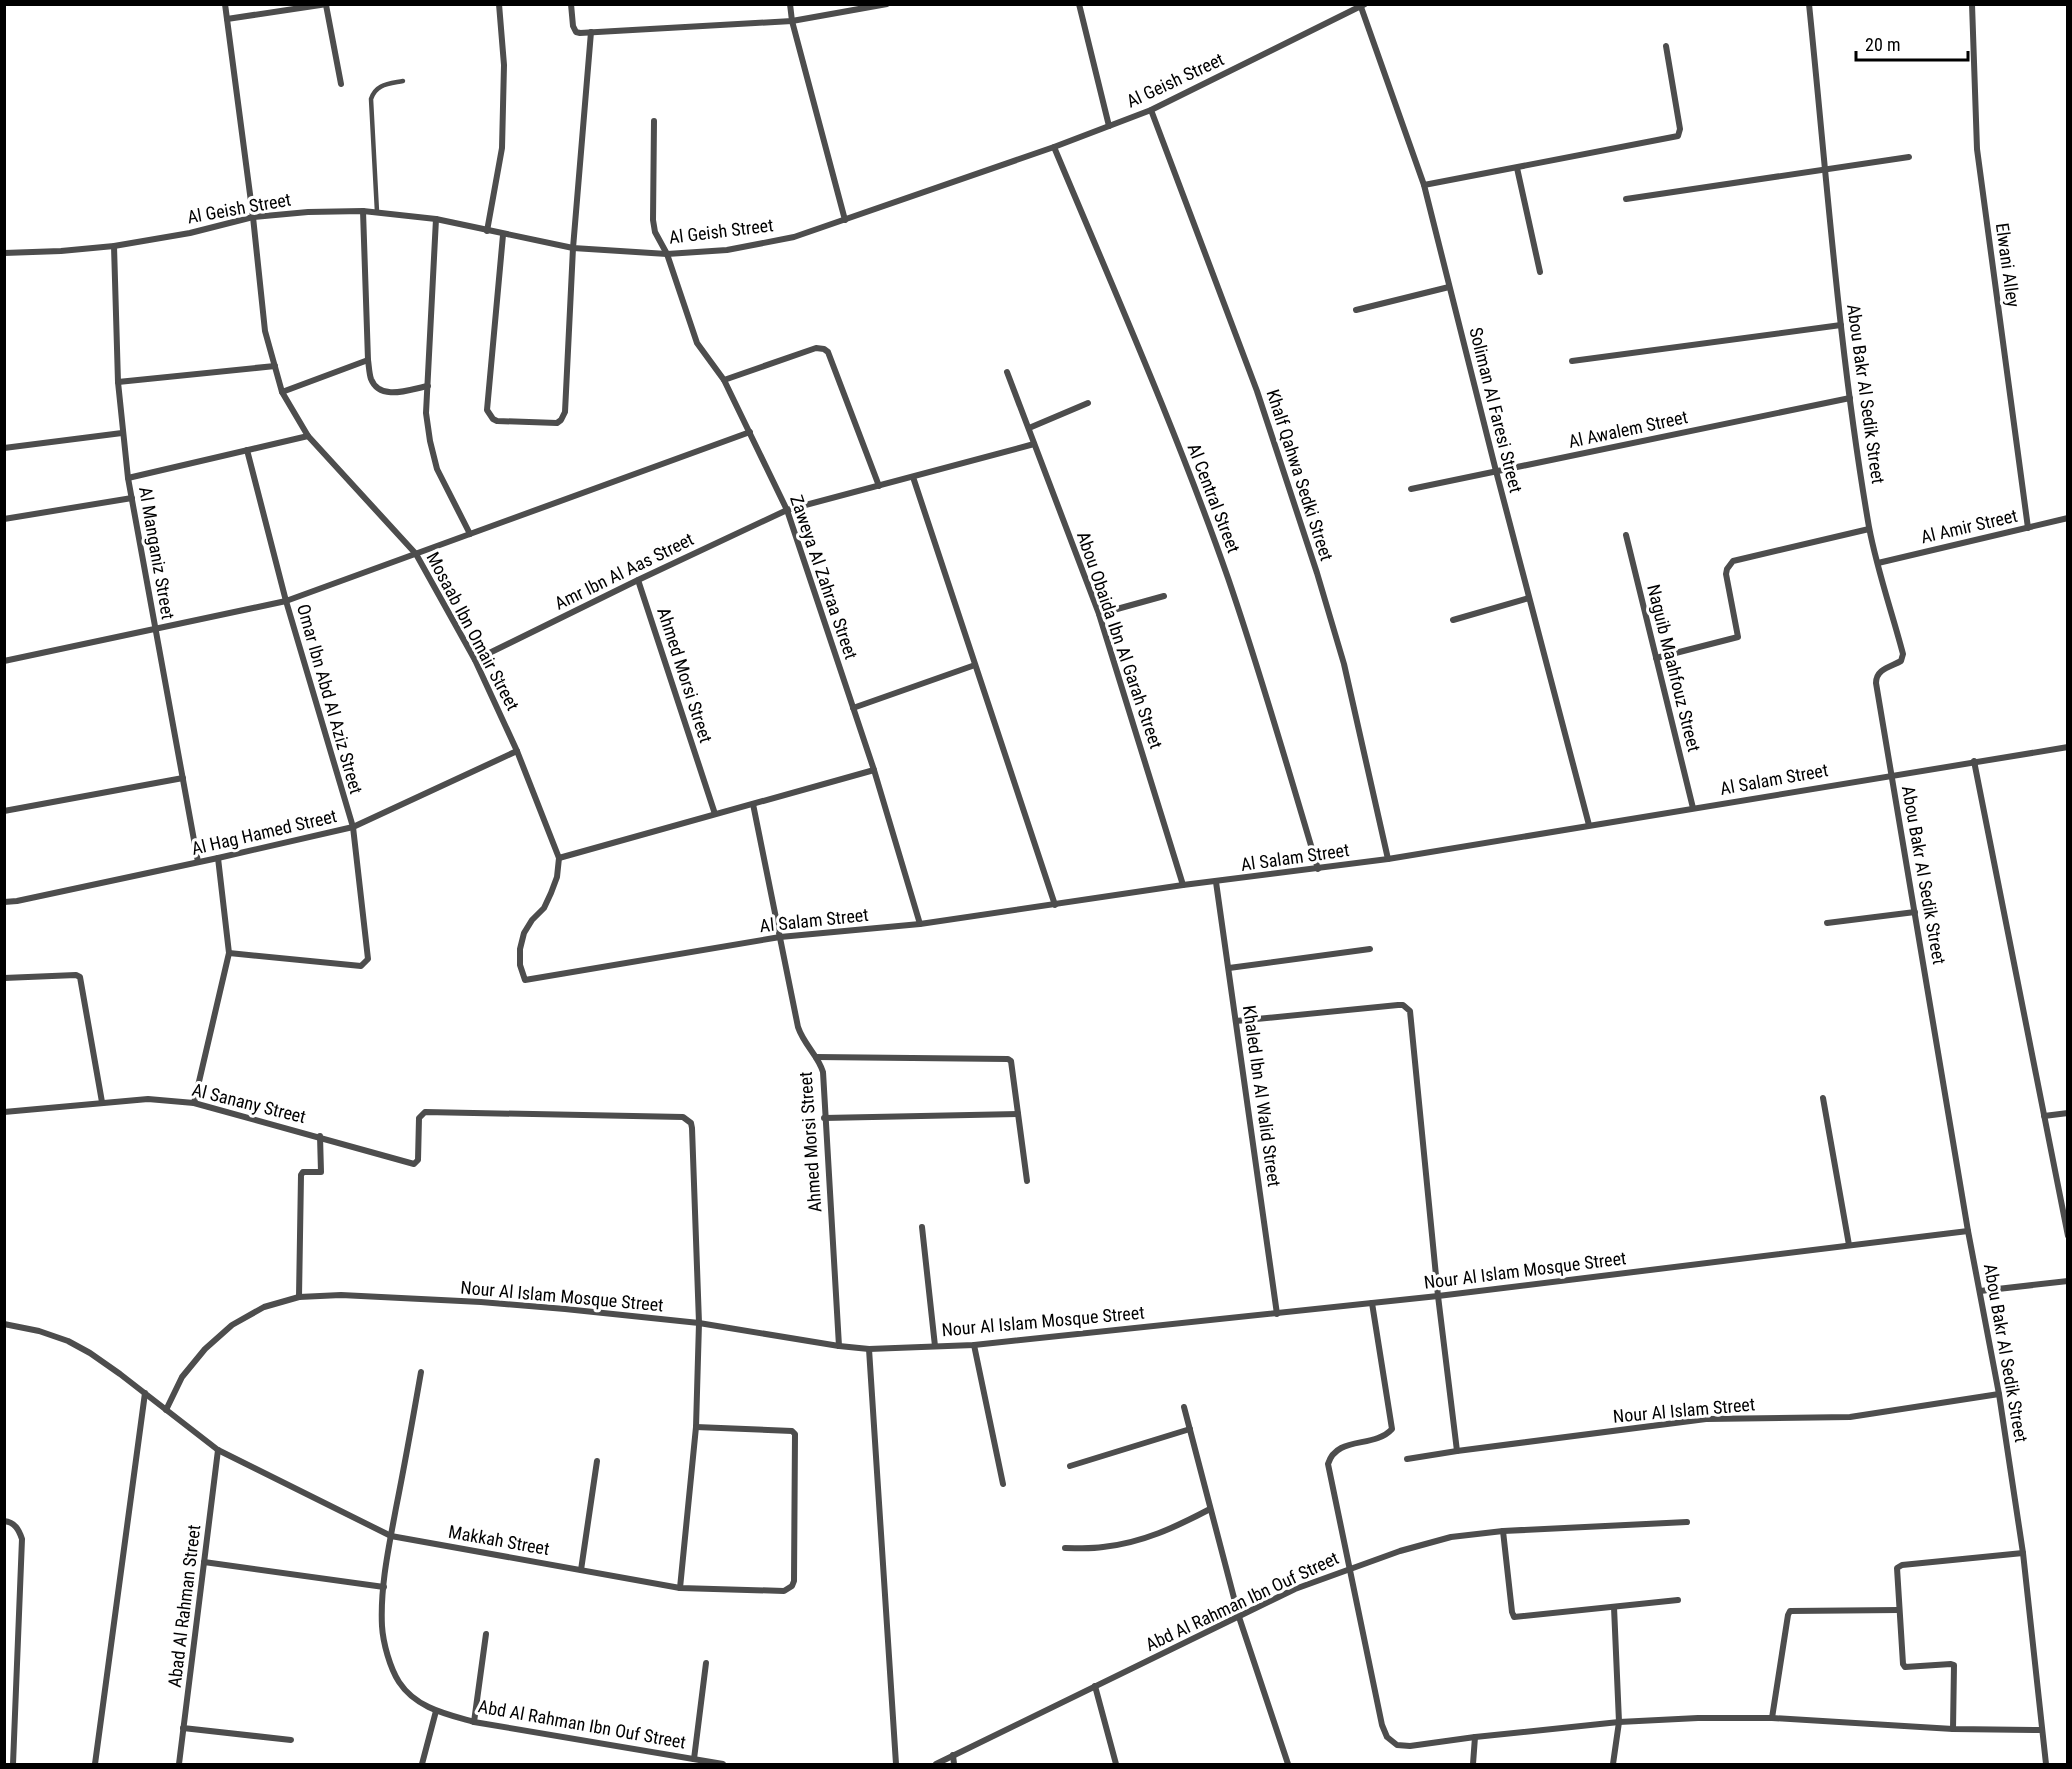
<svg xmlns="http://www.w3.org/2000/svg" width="2072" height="1769" font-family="'Roboto Condensed',sans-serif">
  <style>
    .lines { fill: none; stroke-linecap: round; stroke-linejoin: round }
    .lane { stroke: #4d4d4d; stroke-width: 4.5 }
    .street { stroke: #4d4d4d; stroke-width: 6 }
    .labels { text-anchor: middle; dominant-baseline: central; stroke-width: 6; stroke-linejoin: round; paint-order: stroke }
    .street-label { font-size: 18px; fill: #000; stroke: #fff }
  </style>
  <rect width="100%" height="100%" fill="#fff"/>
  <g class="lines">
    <path class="lane" d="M377 212 371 99C376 84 388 84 403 81"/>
    <g class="street">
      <path d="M225 4 253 217 265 331 282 392 308 436 416 554 475 660 517 751 559 858 557 877 551 893 544 908 532 920 524 933 520 949V965L525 980 780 937 920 924 1183 885 1388 859 2068 747"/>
      <path d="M571 4 573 26 576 32 580 33 792 21 887 4"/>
      <path d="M790 4 792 21 845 220"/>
      <path d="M1079 4 1109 126"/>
      <path d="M1809 4C1827 179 1839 354 1869 527 1877 570 1892 612 1903 654L1901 661C1890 667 1876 669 1876 683L1968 1231 1999 1394 2023 1553 2046 1764"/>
      <path d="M1972 4 1977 149 2028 528"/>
      <path d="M326 5 341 84"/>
      <path d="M1361 7 1424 185 1496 471 1589 825"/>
      <path d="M227 19 327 4"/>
      <path d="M1151 110 1257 391 1317 573 1344 664 1388 859"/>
      <path d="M654 121 653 220 655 232 667 254 697 343 724 380 787 510 874 770 920 924"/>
      <path d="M1054 147C1114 290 1177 432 1228 578 1261 674 1289 772 1318 869"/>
      <path d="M1517 168 1540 272"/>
      <path d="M1424 185 1678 136 1680 129 1666 46"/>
      <path d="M1626 199 1909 157"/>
      <path d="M363 211 368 360C369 366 369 373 371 379 380 402 411 389 428 386"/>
      <path d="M436 219 426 413 430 441 437 469 470 534"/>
      <path d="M487 231 502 148 504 65 499 4"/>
      <path d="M503 235 487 410 493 419 497 421 557 423 561 420 565 412 573 248 591 32"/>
      <path d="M114 246 118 382 128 478 198 862"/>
      <path d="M4 253 61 251 114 246 190 233 253 217 308 212 363 211 436 219 573 248 667 254 727 250 794 237 1054 147 1151 110 1365 4"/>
      <path d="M1356 310 1449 287"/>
      <path d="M1572 361 1841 325"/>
      <path d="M1007 372 1099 614 1183 885"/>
      <path d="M724 380 816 348 824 349 828 352 879 486"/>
      <path d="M118 382 275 366"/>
      <path d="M282 392 368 360"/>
      <path d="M1029 428 1088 403"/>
      <path d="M4 448 122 433"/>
      <path d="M913 477 1055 905"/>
      <path d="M128 478 308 436"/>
      <path d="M1411 489 1850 398"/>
      <path d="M4 519 132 498"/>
      <path d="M1626 535 1693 808"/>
      <path d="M1878 563 2068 518"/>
      <path d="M638 580 715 814"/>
      <path d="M1099 614 1164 596"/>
      <path d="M1453 620 1529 598"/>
      <path d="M1656 658 1738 637 1726 574 1727 569 1733 561 1869 529"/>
      <path d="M475 660 638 580 787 510 1034 444"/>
      <path d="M4 661 286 601 750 432"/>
      <path d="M853 708 975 665"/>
      <path d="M1974 761 2068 1236"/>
      <path d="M753 804 798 1027C804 1045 818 1055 823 1072L839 1346"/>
      <path d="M4 811 183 778"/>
      <path d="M559 858 874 770"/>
      <path d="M1216 882 1277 1314"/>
      <path d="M4 902 17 901 218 858 353 827 517 751"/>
      <path d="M1827 923 1915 912"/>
      <path d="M229 953 361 966 368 959 353 827 286 601 247 450"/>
      <path d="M1229 968 1370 949"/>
      <path d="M4 978 76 975 80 977 102 1102"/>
      <path d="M1236 1021 1398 1005H1403L1410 1011 1438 1296 1457 1451"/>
      <path d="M816 1057 1008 1059 1011 1061 1027 1181"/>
      <path d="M1823 1098 1849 1245"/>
      <path d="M194 1103 229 953 218 858"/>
      <path d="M4 1112 148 1099 194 1103 414 1164 418 1160 419 1118 425 1112 683 1117 691 1123 692 1128 699 1323 696 1427 680 1588"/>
      <path d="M2044 1116 2068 1113"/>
      <path d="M824 1118 1018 1114"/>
      <path d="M922 1227 935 1346"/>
      <path d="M1980 1291 2068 1281"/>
      <path d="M299 1297 301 1175 303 1172H321L320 1136"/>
      <path d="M1372 1303 1392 1429C1374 1449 1337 1435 1328 1464L1382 1725 1387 1737 1397 1745 1410 1746 1475 1737 1619 1722 1698 1718H1772L1953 1729 2042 1730"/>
      <path d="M4 1324 39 1331 68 1341 90 1353 120 1374 218 1450 391 1536 680 1588 784 1591 792 1586 794 1581 795 1434 792 1431 696 1427"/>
      <path d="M974 1345 1003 1484"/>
      <path d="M869 1349 896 1764"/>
      <path d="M421 1372C413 1418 405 1463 396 1508 389 1546 380 1587 382 1626 383 1643 390 1668 399 1682 416 1708 446 1714 474 1722L723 1764"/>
      <path d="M1184 1407 1239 1617 1288 1764"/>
      <path d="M166 1410 182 1377 205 1349 232 1325 264 1307 299 1297 341 1295 481 1302 565 1309 699 1323 839 1346 869 1349 974 1345 1438 1296 1968 1231"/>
      <path d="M1407 1459 1457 1451 1706 1419 1850 1417 1999 1394"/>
      <path d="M1070 1466 1190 1429"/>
      <path d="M4 1521C15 1522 19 1530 22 1539L13 1764"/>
      <path d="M1503 1531 1512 1612 1514 1617 1678 1600"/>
      <path d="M1065 1548C1078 1548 1091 1549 1103 1547 1142 1543 1176 1527 1210 1509"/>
      <path d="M204 1562 384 1587"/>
      <path d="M581 1570 597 1461"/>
      <path d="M1095 1686 1116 1764"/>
      <path d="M1772 1718 1788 1615 1790 1611 1899 1610"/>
      <path d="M474 1722 486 1634"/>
      <path d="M183 1728 291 1740"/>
      <path d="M1953 1729 1954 1665 1951 1664 1905 1667 1903 1664 1897 1568 1902 1565 2023 1553"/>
      <path d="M953 1755 954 1764"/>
      <path d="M694 1759 706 1663"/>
      <path d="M95 1764 145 1393"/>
      <path d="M179 1764 218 1450"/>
      <path d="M422 1764 436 1711"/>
      <path d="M936 1764 1295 1589 1400 1551 1451 1537 1503 1531 1687 1522"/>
      <path d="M1473 1764 1475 1737"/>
      <path d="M1613 1764 1619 1722 1614 1607"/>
    </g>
  </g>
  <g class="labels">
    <g class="street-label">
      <text transform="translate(1175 80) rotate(-25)">Al Geish Street</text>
      <text transform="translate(239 208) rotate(-10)">Al Geish Street</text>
      <text transform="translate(721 231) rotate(-7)">Al Geish Street</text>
      <text transform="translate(2008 265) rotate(82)">Elwani Alley</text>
      <text transform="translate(1866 394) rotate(82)">Abou Bakr Al Sedik Street</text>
      <text transform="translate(1496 410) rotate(76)">Soliman Al Faresi Street</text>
      <text transform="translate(1628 429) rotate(-12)">Al Awalem Street</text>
      <text transform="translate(1300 475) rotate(72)">Khalf Qahwa Sedki Street</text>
      <text transform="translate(1214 498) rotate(69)">Al Central Street</text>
      <text transform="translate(1969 526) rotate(-13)">Al Amir Street</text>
      <text transform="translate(157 553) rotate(80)">Al Manganiz Street</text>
      <text transform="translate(624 571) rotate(-26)">Amr Ibn Al Aas Street</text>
      <text transform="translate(824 577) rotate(71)">Zaweya Al Zahraa Street</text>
      <text transform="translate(473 631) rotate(62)">Mosaab Ibn Omair Street</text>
      <text transform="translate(1120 640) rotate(71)">Abou Obaida Ibn Al Garah Street</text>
      <text transform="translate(1674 668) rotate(76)">Naguib Maahfouz Street</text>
      <text transform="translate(685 675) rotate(72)">Ahmed Morsi Street</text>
      <text transform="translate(330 699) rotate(74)">Omar Ibn Abd Al Aziz Street</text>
      <text transform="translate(1774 779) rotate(-10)">Al Salam Street</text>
      <text transform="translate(264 832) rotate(-13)">Al Hag Hamed Street</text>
      <text transform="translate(1295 857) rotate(-8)">Al Salam Street</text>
      <text transform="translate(1924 875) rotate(80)">Abou Bakr Al Sedik Street</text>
      <text transform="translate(814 920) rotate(-6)">Al Salam Street</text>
      <text transform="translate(1262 1096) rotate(82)">Khaled Ibn Al Walid Street</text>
      <text transform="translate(249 1103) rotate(14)">Al Sanany Street</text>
      <text transform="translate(810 1142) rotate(-94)">Ahmed Morsi Street</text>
      <text transform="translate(1525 1270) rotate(-7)">Nour Al Islam Mosque Street</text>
      <text transform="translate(562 1296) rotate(5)">Nour Al Islam Mosque Street</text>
      <text transform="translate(1043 1321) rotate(-5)">Nour Al Islam Mosque Street</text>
      <text transform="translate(2006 1353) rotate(80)">Abou Bakr Al Sedik Street</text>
      <text transform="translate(1684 1410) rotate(-5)">Nour Al Islam Street</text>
      <text transform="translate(499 1540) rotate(10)">Makkah Street</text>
      <text transform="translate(1242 1601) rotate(-25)">Abd Al Rahman Ibn Ouf Street</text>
      <text transform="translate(184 1606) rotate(-83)">Abad Al Rahman Street</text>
      <text transform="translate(582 1724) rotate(10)">Abd Al Rahman Ibn Ouf Street</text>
    </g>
  </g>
  <rect width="2072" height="1769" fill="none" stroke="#000000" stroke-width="12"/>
  <path d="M1856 51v9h112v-9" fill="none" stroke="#000000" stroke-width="3"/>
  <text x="1865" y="51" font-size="18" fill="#000000" stroke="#ffffff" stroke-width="4.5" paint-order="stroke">20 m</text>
</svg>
